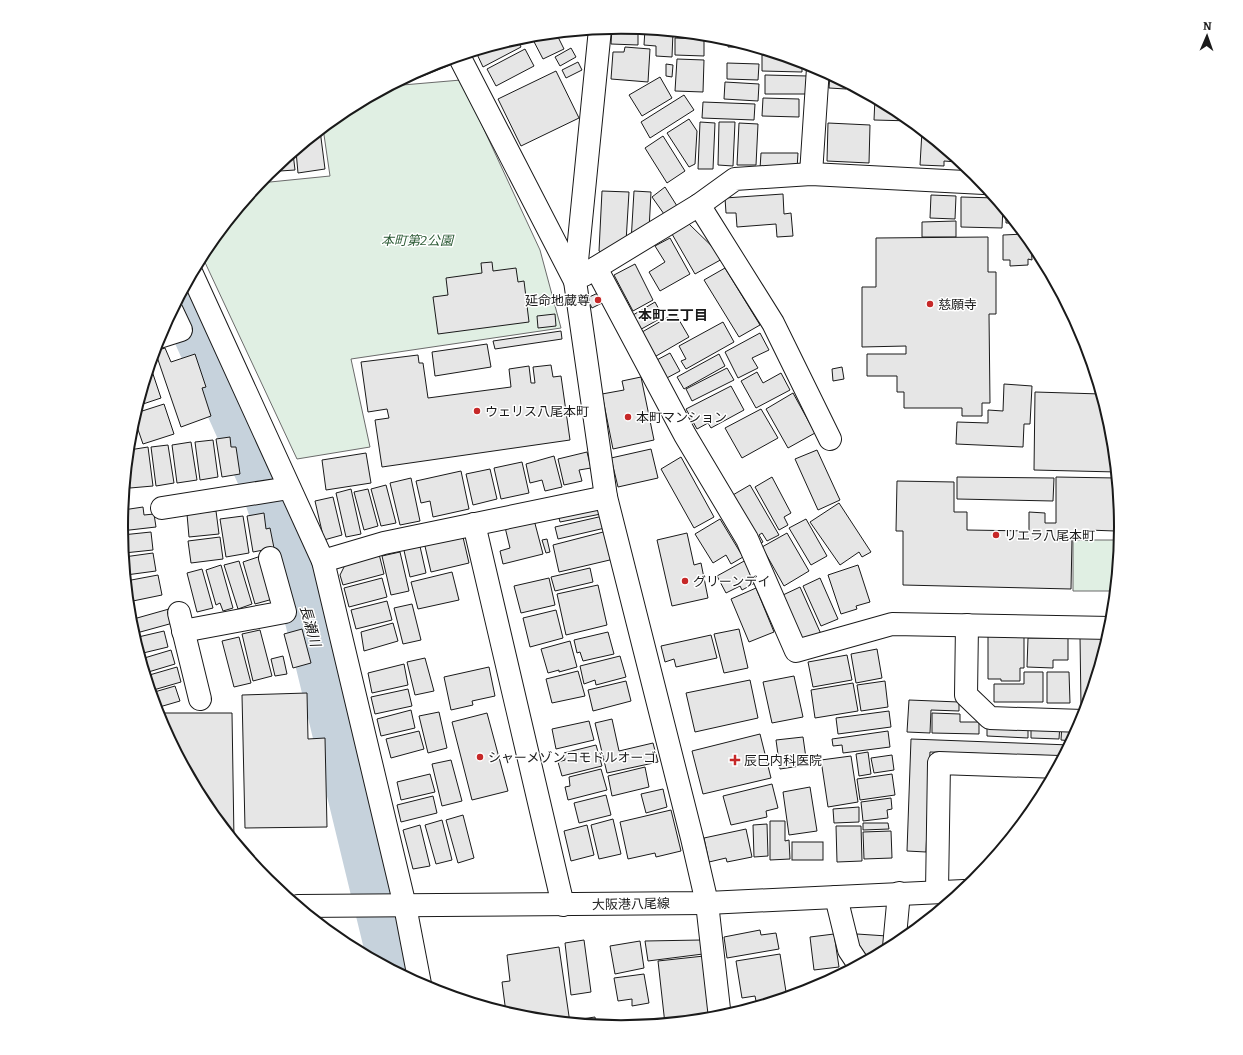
<svg xmlns="http://www.w3.org/2000/svg" width="1243" height="1055" font-family="Bitter,'Noto Sans JP',serif">
  <style>
    .green { fill: #e0efe3; stroke: #6a6a6a }
    .lines { fill: none; stroke-linecap: round; stroke-linejoin: round }
    .river { stroke: #c6d2dc; stroke-width: 48 }
    .building { fill: #e6e6e6; stroke: #1a1a1a }
    .street-casing { stroke: #1a1a1a; stroke-width: 24 }
    .primary-casing { stroke: #1a1a1a; stroke-width: 24 }
    .street { stroke: #fff; stroke-width: 22 }
    .primary { stroke: #fff; stroke-width: 22 }
    .poi-dot { fill: #c62828; stroke: #fff; stroke-width: 1.5 }
    .labels { text-anchor: middle; dominant-baseline: central; stroke-width: 3; stroke-linejoin: round; paint-order: stroke }
    .park-label { font-size: 13px; font-style: italic; fill: #2b5a34; stroke: #fff }
    .poi-label { font-size: 13px; fill: #1a1a1a; stroke: #fff; text-anchor: start }
    .street-label { font-size: 13px; fill: #1a1a1a; stroke: #fff }
    .neighbourhood-label { font-size: 14px; font-weight: bold; fill: #1a1a1a; stroke: #fff }
    .water-label { font-size: 14px; font-style: italic; fill: #1a1a1a; stroke: #fff }
    .rim { fill: none; stroke: #1a1a1a; stroke-width: 2 }
  </style>
  <rect width="100%" height="100%" fill="#fff"/>
  <g class="green">
    <path d="M461 80 540 250 561 328 351 359 370 447 297 459 202 256 205 249 260 183 330 176 323 128 344 111 391 86Z"/>
    <path d="M1073 540H1120L1116 591H1073Z"/>
  </g>
  <g class="lines">
    <path class="river" d="M180 296 263 481 309 620 394 971"/>
  </g>
  <g class="building">
    <path d="M622 27 638 29V45L611 44 612 28Z"/>
    <path d="M645 29 673 32 672 57 656 56V46L644 45Z"/>
    <path d="M556 33 564 49 543 59 531 36Z"/>
    <path d="M675 38 704 39V56L675 55Z"/>
    <path d="M517 39 521 47 483 67 476 52 481 50Z"/>
    <path d="M729 39 754 47H728Z"/>
    <path d="M625 47 650 49 648 82 611 79 613 52H624Z"/>
    <path d="M571 48 576 57 560 66 555 57Z"/>
    <path d="M525 49 534 66 496 86 487 69Z"/>
    <path d="M762 55 783 56 802 62V72L762 71Z"/>
    <path d="M677 59 704 60 703 92 675 91Z"/>
    <path d="M447 60 450 65 415 79 413 74 430 65Z"/>
    <path d="M578 62 582 70 566 78 562 70Z"/>
    <path d="M727 63 759 64 758 80 727 79Z"/>
    <path d="M666 64 673 65 672 77 666 76Z"/>
    <path d="M556 71 579 118 521 146 498 99Z"/>
    <path d="M830 74 846 83V89L829 88Z"/>
    <path d="M765 75 808 76 807 94H765Z"/>
    <path d="M660 77 672 98 642 116 629 95Z"/>
    <path d="M725 82 759 84 758 101 724 99Z"/>
    <path d="M684 95 694 110 650 138 641 122Z"/>
    <path d="M763 98 799 99V117L762 116Z"/>
    <path d="M875 98 900 111 912 121 874 120Z"/>
    <path d="M703 102 755 104 754 120 702 118Z"/>
    <path d="M689 119 697 131 695 164 689 167 667 133Z"/>
    <path d="M700 122 715 123 713 169H698Z"/>
    <path d="M719 122H735L733 166 718 165Z"/>
    <path d="M739 123 758 124 756 165H737Z"/>
    <path d="M828 123 870 125 869 163 827 161Z"/>
    <path d="M320 130 325 169 298 173 296 151Z"/>
    <path d="M922 131 958 159 957 162 944 161V166L920 165Z"/>
    <path d="M663 136 685 171 667 183 645 148Z"/>
    <path d="M293 153 295 170 280 171 279 164Z"/>
    <path d="M761 153H798L797 169H760Z"/>
    <path d="M961 162 972 171H961Z"/>
    <path d="M665 187 677 206 664 214 652 197Z"/>
    <path d="M602 191 629 192 626 242 605 255 599 251Z"/>
    <path d="M634 191 651 192 649 230 631 242Z"/>
    <path d="M783 194 784 214 791 213 793 236 777 237 776 224 737 227 736 213H726L725 198Z"/>
    <path d="M931 195 956 196 955 219 930 218Z"/>
    <path d="M961 197 996 198 1003 207 1002 228 961 227Z"/>
    <path d="M1006 211 1016 223H1006Z"/>
    <path d="M956 221V237H922V222Z"/>
    <path d="M689 224 724 258 695 274 672 234Z"/>
    <path d="M1025 234 1031 241 1032 260 1028 259V265L1010 266V260H1003V235Z"/>
    <path d="M988 237V272H996V314H989L990 403H982V416H962V408H904V392H897V376H867V354H906V346L862 347V287H876V238Z"/>
    <path d="M670 238 690 274 660 291 649 272 665 262 655 246Z"/>
    <path d="M492 262 493 271 516 268 518 282 524 281 529 322 438 334 433 297 448 295 446 278 482 273 481 263Z"/>
    <path d="M635 264 653 300 633 311 614 275Z"/>
    <path d="M725 268 760 325 739 337 704 280Z"/>
    <path d="M598 293 602 303 592 308 587 298Z"/>
    <path d="M655 302 663 317 636 332 628 318Z"/>
    <path d="M675 313 689 337 651 359 637 335Z"/>
    <path d="M555 314 556 326 538 328 537 316Z"/>
    <path d="M723 322 734 342 686 369 681 361 686 359 679 346Z"/>
    <path d="M561 331 562 339 495 349 493 341Z"/>
    <path d="M760 333 769 350 752 358 758 368 738 378 725 352Z"/>
    <path d="M1086 342 1091 360H1086Z"/>
    <path d="M487 344 491 367 435 376 432 352Z"/>
    <path d="M165 348 171 362 195 354 206 387 202 388 211 416 181 427 155 351Z"/>
    <path d="M670 353 680 371 663 380 653 362Z"/>
    <path d="M719 354 725 366 684 389 677 377Z"/>
    <path d="M418 355 419 363H423L428 398 511 387 509 369 529 366 531 383H535L533 367 551 365 553 377 561 376 570 440 382 467 375 420 389 418 387 409 368 412 361 362Z"/>
    <path d="M150 365 161 398 143 404 141 396Z"/>
    <path d="M842 367 844 379 833 381 832 369Z"/>
    <path d="M727 368 734 380 692 401 686 389Z"/>
    <path d="M757 372 763 383 781 373 790 390 756 408 741 381Z"/>
    <path d="M641 377 654 440 613 449 602 394 624 390 622 381Z"/>
    <path d="M1004 384 1032 386 1030 424H1024L1023 447 956 444 957 422 988 423V410L1003 411Z"/>
    <path d="M731 386 744 410 711 428 708 423 697 429 686 409Z"/>
    <path d="M1035 392 1101 394 1112 430 1117 472 1034 470Z"/>
    <path d="M793 393 815 433 788 448 766 409Z"/>
    <path d="M164 404 174 434 143 444 134 418 136 413Z"/>
    <path d="M761 409 778 438 742 458 725 428Z"/>
    <path d="M230 437 231 447H236L240 474 222 477 216 439Z"/>
    <path d="M213 440 218 477 200 480 195 442Z"/>
    <path d="M191 442 197 480 177 483 172 445Z"/>
    <path d="M168 445 174 483 156 486 151 447Z"/>
    <path d="M148 447 153 486 130 488 127 465 129 450Z"/>
    <path d="M651 449 658 478 618 487 611 458Z"/>
    <path d="M817 450 840 500 818 510 795 459Z"/>
    <path d="M587 452 591 468 579 470 582 481 564 485 558 459Z"/>
    <path d="M366 453 371 483 326 490 322 460Z"/>
    <path d="M554 456 562 487 545 491 542 480 530 483 526 464Z"/>
    <path d="M681 457 714 517 694 528 661 469Z"/>
    <path d="M522 462 529 493 501 499 494 468Z"/>
    <path d="M490 469 497 499 473 505 466 474Z"/>
    <path d="M461 471 469 509 433 517 430 501 421 503 416 481Z"/>
    <path d="M772 477 791 513 784 517 788 525 779 530 755 487Z"/>
    <path d="M957 477 1054 478 1053 501 957 499Z"/>
    <path d="M1056 477 1116 478 1115 531 1088 530V540L1072 539 1071 589 903 585V531H896L897 481 954 482V512H967V530L1029 531V512L1045 513V523H1056Z"/>
    <path d="M411 478 420 521 400 525 390 483Z"/>
    <path d="M386 485 396 523 381 526 371 489Z"/>
    <path d="M750 485 779 535 767 541 762 533 759 535 763 542 754 547 726 499Z"/>
    <path d="M351 489 361 534 346 537 336 493Z"/>
    <path d="M368 489 378 526 364 530 354 492Z"/>
    <path d="M333 497 342 535 324 540 315 501Z"/>
    <path d="M599 502 601 514 560 522 557 510Z"/>
    <path d="M839 503 871 552 862 557 859 552 840 565 810 522Z"/>
    <path d="M143 507 144 515 154 514 156 527 121 531 123 510Z"/>
    <path d="M216 511 219 534 189 537 187 514Z"/>
    <path d="M264 513 266 529 270 528 274 548 253 552 247 516Z"/>
    <path d="M243 516 249 553 226 557 220 519Z"/>
    <path d="M533 516 543 554 503 564 500 551 510 548 504 523Z"/>
    <path d="M603 516 605 528 558 539 555 527Z"/>
    <path d="M720 519 743 557 731 564 726 555 713 563 695 534Z"/>
    <path d="M806 519 827 556 811 565 789 528Z"/>
    <path d="M607 531 614 559 559 572 553 545Z"/>
    <path d="M151 532 153 550 124 553 122 535Z"/>
    <path d="M462 533 469 563 431 572 424 542Z"/>
    <path d="M687 533 694 565 701 563 708 598 672 606 657 540Z"/>
    <path d="M787 533 809 571 784 586 762 547Z"/>
    <path d="M220 537 223 559 191 563 188 541Z"/>
    <path d="M547 539 550 552 546 553 542 540Z"/>
    <path d="M419 542 426 573 410 577 403 546Z"/>
    <path d="M400 552 409 591 391 595 382 556Z"/>
    <path d="M153 553 156 571 126 575 124 557Z"/>
    <path d="M379 554 384 574 343 585 340 575 346 563Z"/>
    <path d="M261 556 273 599 255 604 243 562Z"/>
    <path d="M746 560 757 582 742 590 740 586 726 593 717 576Z"/>
    <path d="M239 561 252 604 238 609 224 565Z"/>
    <path d="M221 565 233 608 223 611 220 603 216 605 206 570Z"/>
    <path d="M858 565 870 602 856 606 857 609 841 614 828 575Z"/>
    <path d="M590 568 593 582 555 591 551 577Z"/>
    <path d="M202 569 213 608 197 612 187 573Z"/>
    <path d="M452 572 459 600 418 609 411 582Z"/>
    <path d="M158 575 162 595 128 602 126 581Z"/>
    <path d="M382 578 387 597 349 607 344 588Z"/>
    <path d="M549 578 555 605 521 613 514 586Z"/>
    <path d="M820 578 838 619 821 626 803 586Z"/>
    <path d="M598 585 607 625 566 635 557 594Z"/>
    <path d="M800 587 821 634 804 642 783 595Z"/>
    <path d="M756 588 774 632 749 642 731 599Z"/>
    <path d="M387 601 392 620 356 629 351 610Z"/>
    <path d="M412 604 421 640 403 644 394 608Z"/>
    <path d="M169 609 173 623 133 634 130 620Z"/>
    <path d="M556 610 563 638 530 647 523 618Z"/>
    <path d="M393 623 398 641 364 651 361 632Z"/>
    <path d="M302 629 311 663 293 668 284 634Z"/>
    <path d="M739 629 748 668 724 673 714 634Z"/>
    <path d="M260 630 272 676 253 681 242 634Z"/>
    <path d="M164 631 168 647 139 654 134 638Z"/>
    <path d="M608 632 614 654 583 661 580 652 577 653 574 640Z"/>
    <path d="M988 634H1024V668H1020V681H1001V679H988Z"/>
    <path d="M711 635 717 658 676 667 674 659 665 662 661 646Z"/>
    <path d="M1109 636 1088 706H1081L1080 637Z"/>
    <path d="M239 637 251 683 234 687 222 641Z"/>
    <path d="M1028 638H1068V660H1053V668L1027 667Z"/>
    <path d="M570 641 577 667 559 672V670L548 673 541 649Z"/>
    <path d="M877 649 882 678 856 683 851 654Z"/>
    <path d="M171 650 175 664 145 673 141 659Z"/>
    <path d="M847 655 852 680 813 687 808 662Z"/>
    <path d="M283 656 287 674 275 676 271 659Z"/>
    <path d="M620 656 626 677 596 685 595 680 584 684 580 666Z"/>
    <path d="M425 658 434 691 415 695 407 662Z"/>
    <path d="M404 664 408 685 372 693 368 673Z"/>
    <path d="M177 667 181 682 150 691 146 676Z"/>
    <path d="M489 667 495 696 472 701 473 705 451 710 444 677Z"/>
    <path d="M578 671 585 696 552 703 546 679Z"/>
    <path d="M1024 672H1043V702H994V684H1024Z"/>
    <path d="M1047 672H1069L1070 703H1047Z"/>
    <path d="M794 676 803 717 772 723 763 682Z"/>
    <path d="M750 680 758 718 695 732 686 693Z"/>
    <path d="M626 681 631 701 593 711 588 690Z"/>
    <path d="M885 681 888 707 861 711 857 685Z"/>
    <path d="M853 683 858 711 815 718 811 690Z"/>
    <path d="M175 686 180 701 156 708 151 693Z"/>
    <path d="M408 689 412 706 375 714 371 697Z"/>
    <path d="M307 693 308 739 325 738 327 827 245 828 242 695Z"/>
    <path d="M909 700 959 702V711L931 710 930 733 907 732Z"/>
    <path d="M411 710 415 728 381 736 377 719Z"/>
    <path d="M889 711 891 727 838 734 836 718Z"/>
    <path d="M439 712 447 748 428 753 419 716Z"/>
    <path d="M158 713H232L234 840 205 805 159 719Z"/>
    <path d="M487 713 508 791 472 800 452 722Z"/>
    <path d="M932 713 960 714V722H979V734L932 733Z"/>
    <path d="M612 719 619 751 653 743 658 762 607 773 595 723Z"/>
    <path d="M589 721 594 740 556 749 552 729Z"/>
    <path d="M987 721 1028 723V738L987 736Z"/>
    <path d="M1031 723 1060 724 1059 739 1031 738Z"/>
    <path d="M1062 723 1081 724 1072 741 1061 740Z"/>
    <path d="M419 731 424 749 391 758 386 739Z"/>
    <path d="M888 731 890 747 843 753 842 745 833 746 832 739Z"/>
    <path d="M760 734 771 778 703 794 692 751Z"/>
    <path d="M803 737 807 765 780 769 776 740Z"/>
    <path d="M911 739 1070 745 1061 761V756L930 752 926 852 907 851Z"/>
    <path d="M596 745 602 766 562 776 558 762 565 760 564 753Z"/>
    <path d="M868 752 871 774 859 776 856 754Z"/>
    <path d="M892 755 894 770 874 773 871 758Z"/>
    <path d="M851 756 858 802 828 807 821 760Z"/>
    <path d="M451 760 462 801 442 806 432 764Z"/>
    <path d="M645 767 649 787 612 796 608 776Z"/>
    <path d="M601 769 607 790 568 800 565 787 570 786 569 777Z"/>
    <path d="M430 774 435 792 401 800 397 782Z"/>
    <path d="M892 774 895 795 860 800 857 779Z"/>
    <path d="M772 784 778 808 766 811 767 817 731 825 723 796Z"/>
    <path d="M810 787 817 831 789 835 783 792Z"/>
    <path d="M663 789 667 807 646 813 641 794Z"/>
    <path d="M606 795 611 815 579 823 574 803Z"/>
    <path d="M433 796 437 813 401 822 397 805Z"/>
    <path d="M891 798 892 809 887 810 888 818 863 821 861 802Z"/>
    <path d="M859 807V822L834 823 833 809Z"/>
    <path d="M671 810 681 851 656 857 655 853 628 859 620 822Z"/>
    <path d="M463 815 474 858 458 863 446 820Z"/>
    <path d="M613 819 621 854 599 859 591 825Z"/>
    <path d="M442 820 452 860 436 864 425 825Z"/>
    <path d="M770 821H785V841L789 840 790 859 770 860Z"/>
    <path d="M863 823H888L889 829 863 830Z"/>
    <path d="M767 824 768 856 754 857 753 825Z"/>
    <path d="M420 825 430 866 413 869 403 830Z"/>
    <path d="M587 825 594 855 571 861 564 831Z"/>
    <path d="M836 826H861L862 861 837 862Z"/>
    <path d="M746 829 752 857 727 862 726 858 709 862 704 838Z"/>
    <path d="M891 831 892 858 864 859 863 832Z"/>
    <rect x="792" y="842" width="31" height="18"/>
    <path d="M760 930 761 935 776 933 779 949 727 958 724 937Z"/>
    <path d="M834 934 839 967 814 970 810 937Z"/>
    <path d="M857 934 887 936 886 951 871 959H868L856 943Z"/>
    <path d="M584 940 591 992 571 995 565 943Z"/>
    <path d="M701 940 703 954 648 961 645 941Z"/>
    <path d="M640 941 644 968 615 974 610 946Z"/>
    <path d="M559 947 570 1023 524 1018 506 1013 502 982 510 981 507 955Z"/>
    <path d="M780 954 787 998 757 1006 755 996 742 998 736 961Z"/>
    <path d="M704 956 711 1019 665 1024 658 961Z"/>
    <path d="M644 974 649 1003 632 1006V999L618 1001 614 978Z"/>
    <path d="M753 1005V1008L737 1013 736 1008Z"/>
    <path d="M595 1017 596 1025 576 1024 575 1020Z"/>
  </g>
  <g class="lines">
    <g class="street-casing">
      <g id="street">
        <path d="M600 29 575 281 606 497 692 838 707 903 720 1018"/>
        <path d="M459 56 575 281"/>
        <path d="M811 174 818 68"/>
        <path d="M699 205 773 323 830 439"/>
        <path d="M596 268 685 435 747 539 796 651 892 624 1111 628"/>
        <path d="M192 274 323 561 405 906 420 984"/>
        <path d="M584 275 699 205 735 179 811 174 984 183"/>
        <path d="M159 337 181 330 172 311"/>
        <path d="M162 508 289 488"/>
        <path d="M474 524 563 905"/>
        <path d="M323 561 384 543 606 497"/>
        <path d="M179 613 200 699"/>
        <path d="M967 625 966 695 990 718 1083 721"/>
        <path d="M183 631 285 612 270 558"/>
        <path d="M937 891 939 763 1059 767"/>
        <path d="M836 897 849 950 859 965"/>
        <path d="M894 947 899 893"/>
      </g>
    </g>
    <g class="primary-casing">
      <path id="primary" d="M298 906 707 903 964 891"/>
    </g>
    <use href="#street" class="street"/>
    <use href="#primary" class="primary"/>
  </g>
  <g class="poi-dot">
    <circle cx="598" cy="300" r="4"/>
    <circle cx="930" cy="304" r="4"/>
    <circle cx="477" cy="411" r="4"/>
    <circle cx="628" cy="417" r="4"/>
    <circle cx="996" cy="535" r="4"/>
    <circle cx="685" cy="581" r="4"/>
    <circle cx="480" cy="757" r="4"/>
    <path d="M733 754h4v4h4v4h-4v4h-4v-4h-4v-4h4z"/>
  </g>
  <g class="labels">
    <g class="park-label">
      <text x="417" y="240">本町第2公園</text>
    </g>
    <g class="poi-label">
      <text x="590" y="300" text-anchor="end">延命地蔵尊</text>
      <text x="938" y="304">慈願寺</text>
      <text x="485" y="411">ウェリス八尾本町</text>
      <text x="636" y="417">本町マンション</text>
      <text x="1004" y="535">リエラ八尾本町</text>
      <text x="693" y="581">グリーンデイ</text>
      <text x="488" y="757">シャーメゾンコモドルオーゴ</text>
      <text x="744" y="760">辰巳内科医院</text>
    </g>
    <g class="street-label">
      <text transform="translate(631 904) rotate(-1)">大阪港八尾線</text>
    </g>
    <g class="neighbourhood-label">
      <text x="673" y="315">本町三丁目</text>
    </g>
    <g class="water-label">
      <text transform="translate(310 626) rotate(74)">長瀬川</text>
    </g>
  </g>
  <path d="M0 0H1243V1055H0ZM128 527a493 493 0 1 1 986 0a493 493 0 1 1-986 0Z" fill="#fff" fill-rule="evenodd"/>
  <path class="rim" d="M128 527a493 493 0 1 1 986 0a493 493 0 1 1-986 0Z"/>
  <g transform="translate(1207 36) rotate(2)" stroke="#ffffff" stroke-width="3" paint-order="stroke">
  <path d="M0-3L7 15L0 10L-7 15Z" fill="#1a1a1a"/>
  <text y="-6" font-size="11" font-weight="bold" text-anchor="middle" fill="#1a1a1a">N</text>
  </g>
</svg>
